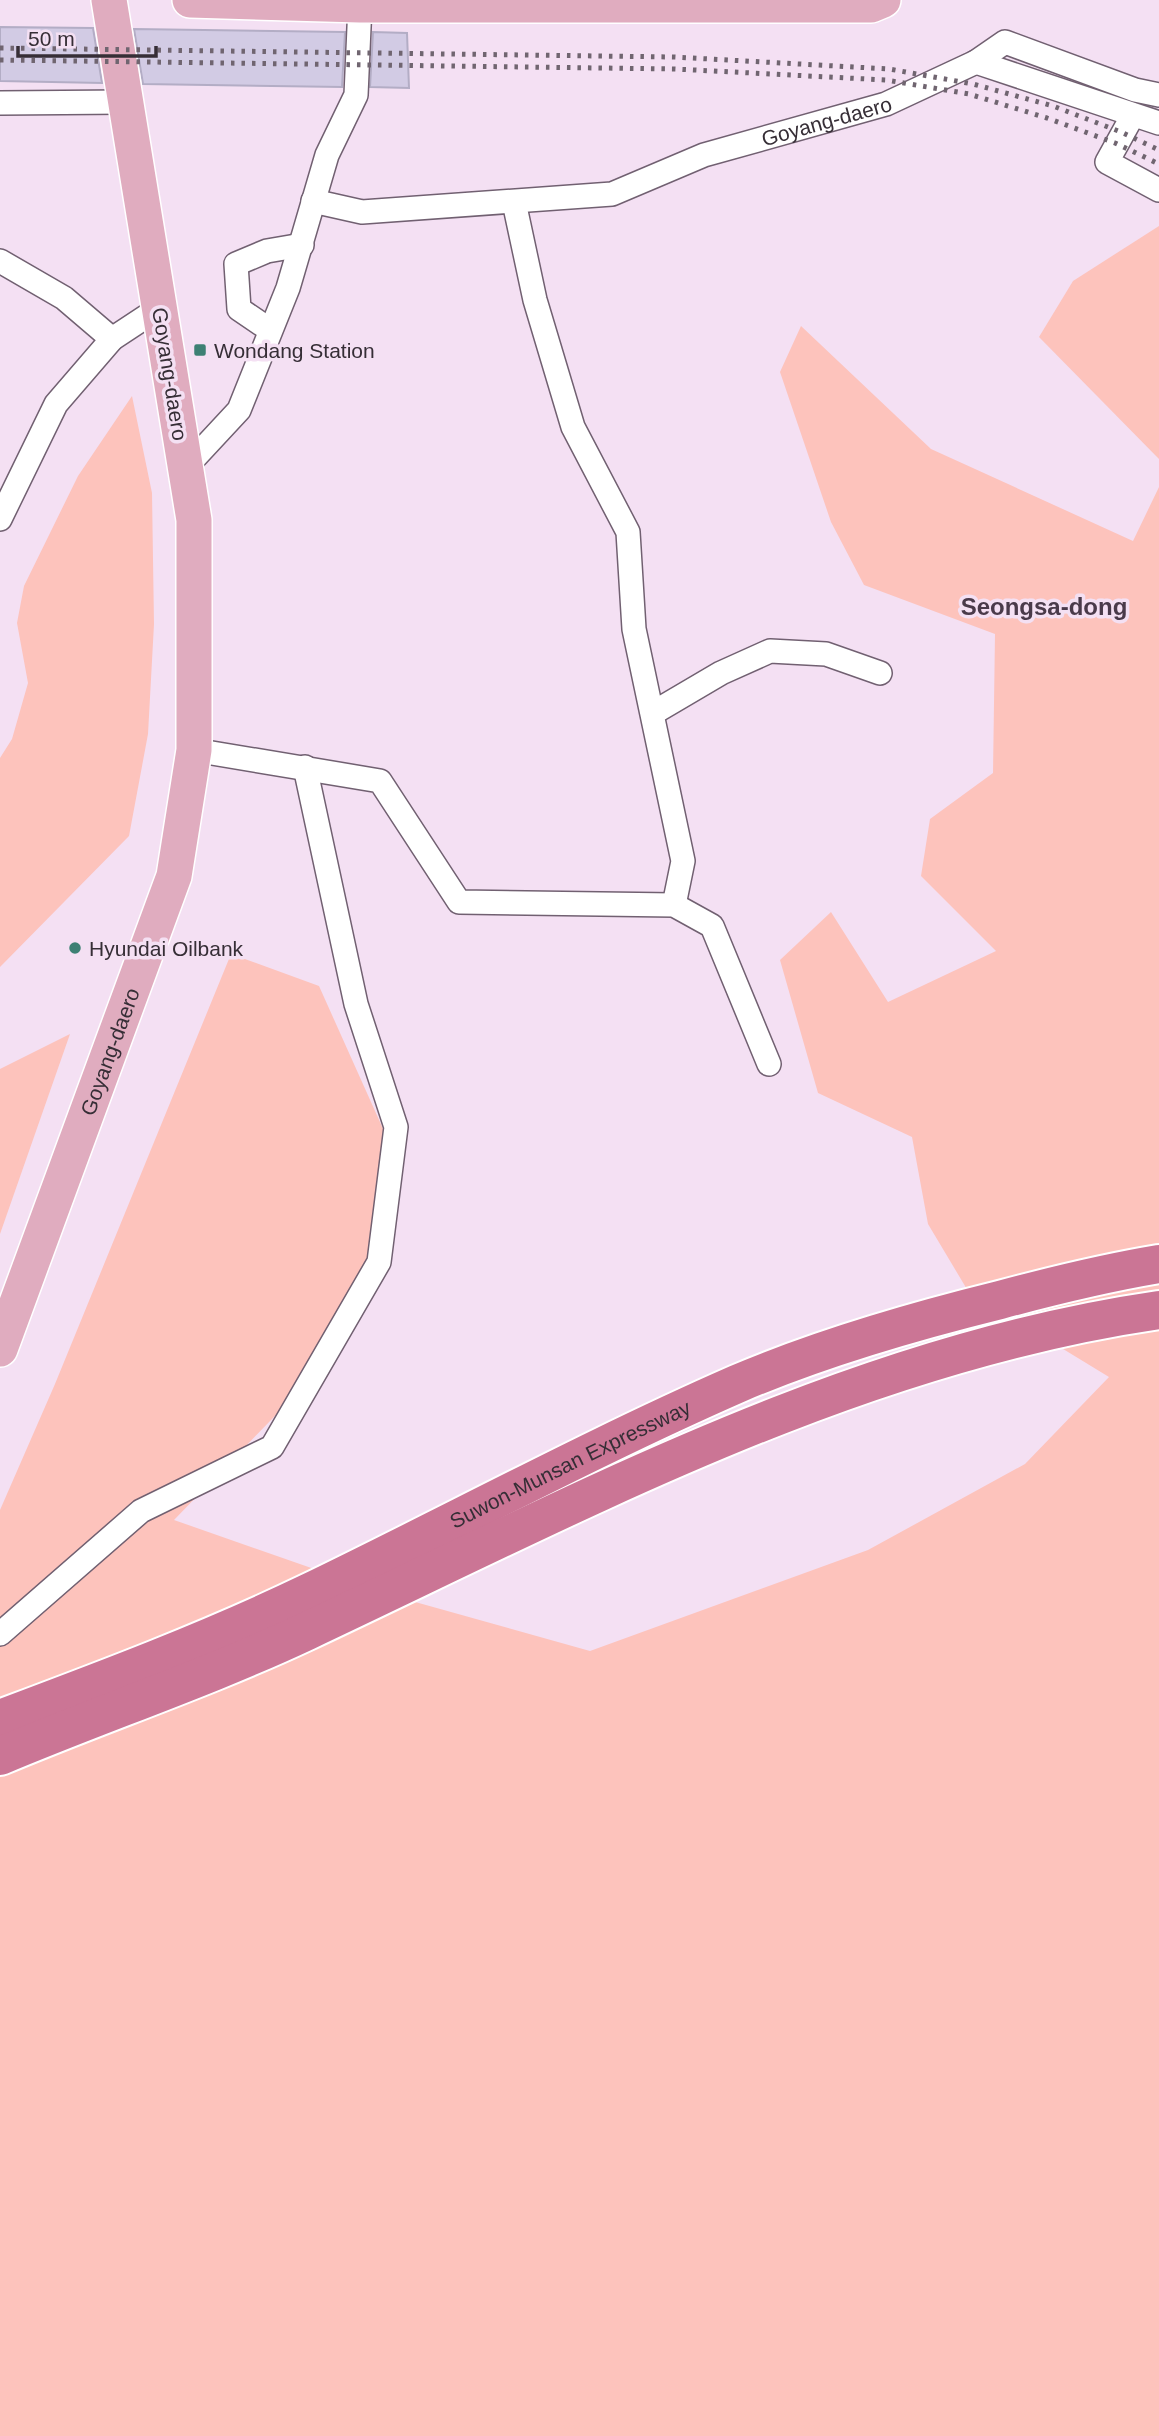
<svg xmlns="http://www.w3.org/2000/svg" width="1159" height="2436" font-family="Helvetica,sans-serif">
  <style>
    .green { fill: #fdc3bc }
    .building { fill: #d2cbe4; stroke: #b3adc5; stroke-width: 2 }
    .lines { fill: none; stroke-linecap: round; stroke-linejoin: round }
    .street-casing { stroke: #716071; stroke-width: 26 }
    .primary-casing { stroke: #fff; stroke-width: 38 }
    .highway-casing { stroke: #fff; stroke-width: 42 }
    .street { stroke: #fff; stroke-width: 23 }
    .primary { stroke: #e0acbf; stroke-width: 35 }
    .highway { stroke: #cb7595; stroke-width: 38 }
    .rail { stroke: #706570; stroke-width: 5; stroke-dasharray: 3.5 7; stroke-linecap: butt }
    .poi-dot { fill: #3d8073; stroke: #f4e0f3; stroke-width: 2.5 }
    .labels { text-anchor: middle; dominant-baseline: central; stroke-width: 7; stroke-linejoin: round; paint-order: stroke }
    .street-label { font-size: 21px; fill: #362e36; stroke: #f4e0f3 }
    .poi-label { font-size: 21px; fill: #362e36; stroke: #f4e0f3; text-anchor: start }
    .quarter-label { font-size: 24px; font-weight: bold; fill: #4a3a4a; stroke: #f4e0f3 }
  </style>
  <rect width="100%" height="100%" fill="#f4e0f3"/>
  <g class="green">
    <path d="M1159 226V459L1039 337 1073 281Z"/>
    <path d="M801 326 931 449 1133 541 1159 487V2436H0V1510L55 1384 231 954 319 986 384 1131 370 1258 308 1382 174 1520 383 1593 590 1651 868 1550 1025 1464 1109 1377 968 1291 928 1224 912 1137 818 1093 780 960 831 912 888 1002 996 951 921 876 930 819 993 773 995 634 864 585 831 522 780 372Z"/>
    <path d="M132 396 152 493 154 624 148 734 129 836 0 967V758L12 739 28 683 17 623 24 586 78 476Z"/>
    <path d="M70 1034 0 1234V1069Z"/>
  </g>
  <g class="building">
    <path d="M0 27 93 28 102 83 0 81Z"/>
    <path d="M134 29 345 32 342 87 143 84Z"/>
    <path d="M373 32 407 33 409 88 370 87Z"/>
  </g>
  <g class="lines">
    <g class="street-casing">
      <g id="street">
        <path d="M976 62 1159 123"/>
        <path d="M0 103 126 102"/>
        <path d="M1133 115 1107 162 1159 190"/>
        <path id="s1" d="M313 201 362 212 612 194 704 155 886 104 976 62 1005 42 1135 90 1159 95"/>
        <path d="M514 202 535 300 573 427 628 532 634 629 683 861 674 905"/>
        <path d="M0 261 64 298 112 339"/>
        <path d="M270 330 239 309 236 264 267 251 302 245"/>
        <path d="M186 467 239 410 288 288 327 155 356 95 360 5"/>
        <path d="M0 519 56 404 112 339 159 308"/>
        <path d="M653 713 721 673 770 651 826 654 880 673"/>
        <path d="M194 750 380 781 459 902 674 905 712 926 769 1064"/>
        <path d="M0 1634 141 1511 272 1447 379 1262 396 1127 356 1004 305 767"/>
      </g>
    </g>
    <g class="primary-casing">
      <g id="primary">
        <path d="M190 0 360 5H871L883 0"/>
        <path id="s2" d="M0 1349 174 876 194 750V520L109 0"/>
      </g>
    </g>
    <g class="highway-casing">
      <g id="highway">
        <path id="s3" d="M0 1719C104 1680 208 1641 308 1593 451 1524 591 1448 737 1384 821 1348 911 1322 1000 1300 1052 1286 1105 1273 1159 1264"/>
        <path d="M0 1756C102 1713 207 1678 307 1631 581 1502 855 1354 1159 1310"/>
      </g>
    </g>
    <use href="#street" class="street"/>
    <use href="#primary" class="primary"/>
    <use href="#highway" class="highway"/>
    <g class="rail">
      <path d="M0 48 674 57 889 69 973 84 1053 106 1121 132 1159 150"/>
      <path d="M0 60 675 69 886 80 969 94 1047 118 1115 143 1159 164"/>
    </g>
  </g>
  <g class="poi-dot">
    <rect x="193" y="343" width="14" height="14" rx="3.5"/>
    <circle cx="75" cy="948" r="7"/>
  </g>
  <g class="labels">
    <g class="street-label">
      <text stroke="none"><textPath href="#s1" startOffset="528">Goyang-daero</textPath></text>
      <text transform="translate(170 374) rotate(81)">Goyang-daero</text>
      <text stroke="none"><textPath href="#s2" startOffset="317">Goyang-daero</textPath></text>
      <text stroke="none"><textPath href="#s3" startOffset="625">Suwon-Munsan Expressway</textPath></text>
    </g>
    <g class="poi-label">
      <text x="214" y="350">Wondang Station</text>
      <text x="89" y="948">Hyundai Oilbank</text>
    </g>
    <g class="quarter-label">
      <text x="1044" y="606">Seongsa-dong</text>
    </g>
  </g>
  <path d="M18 46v10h138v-10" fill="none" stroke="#362e36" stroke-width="3.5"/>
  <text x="28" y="46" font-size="21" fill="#362e36" stroke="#f4e0f3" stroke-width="5" paint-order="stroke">50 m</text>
</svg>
